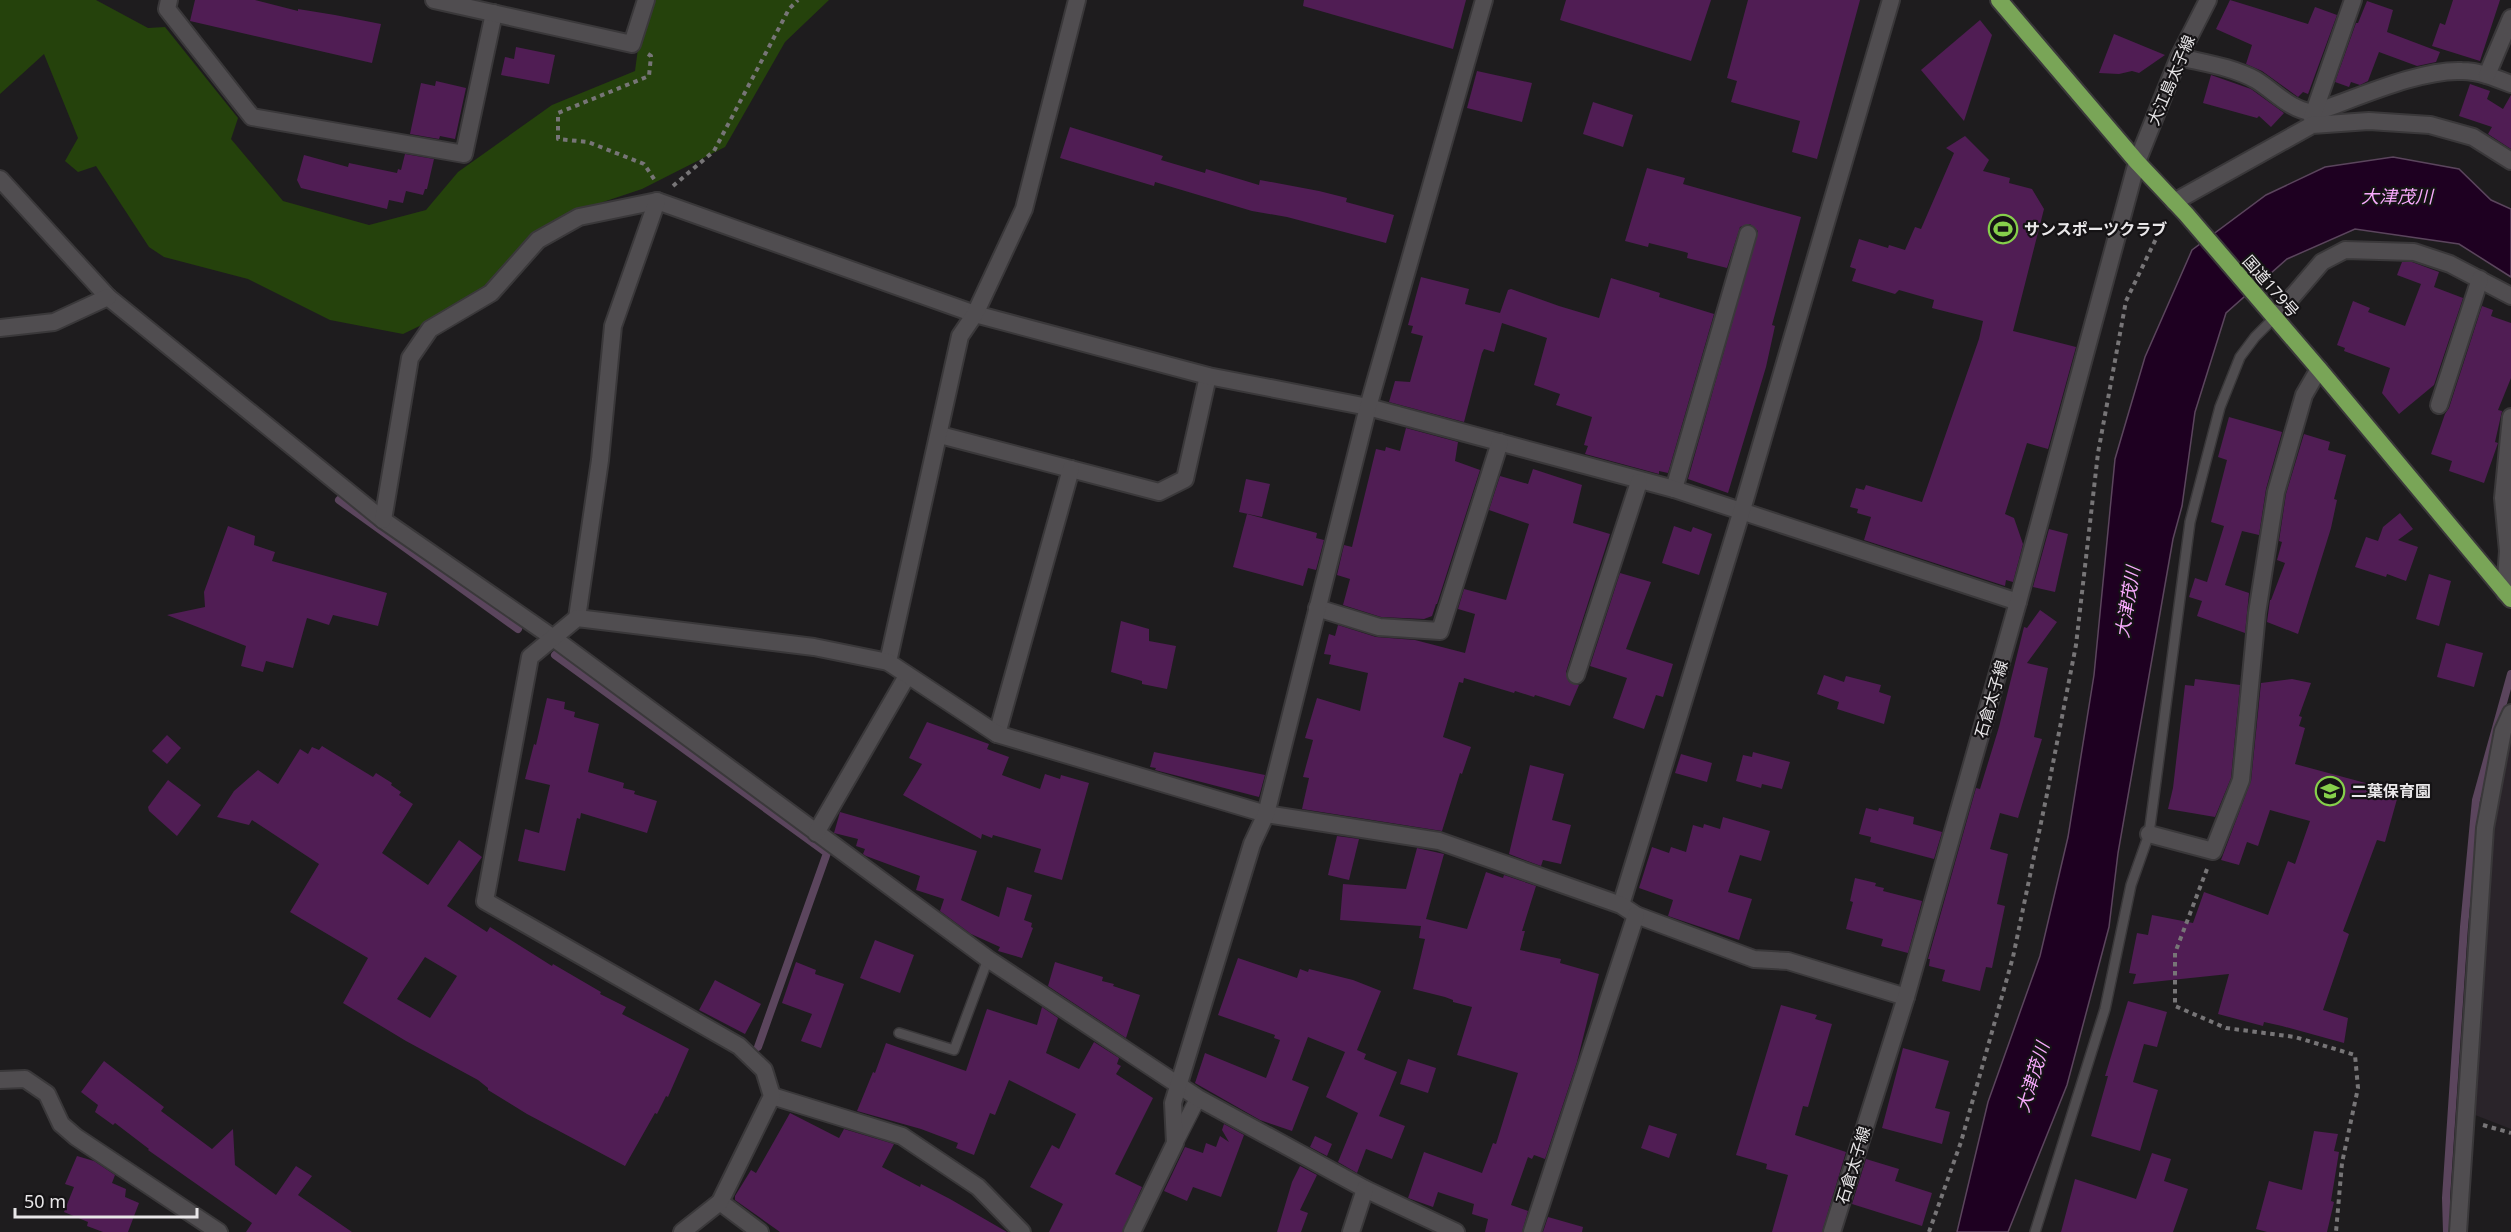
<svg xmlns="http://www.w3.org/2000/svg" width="2511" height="1232" font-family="'Noto Sans','Noto Sans JP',sans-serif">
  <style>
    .built { fill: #2a242a }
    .green { fill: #25420c }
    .water { fill: #1e0021; stroke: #5b455d; stroke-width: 1.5 }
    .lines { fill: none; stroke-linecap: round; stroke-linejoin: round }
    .stream { stroke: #5b455d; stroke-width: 8 }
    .building { fill: #501d54; fill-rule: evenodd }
    .service-casing { stroke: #3a383a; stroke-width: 12 }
    .pedestrian-casing { stroke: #3a383a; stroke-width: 18 }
    .minor-casing { stroke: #3a383a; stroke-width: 20 }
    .secondary-casing { stroke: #3a383a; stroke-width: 20 }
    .trunk-casing { stroke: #3a383a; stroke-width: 20 }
    .path { stroke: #777577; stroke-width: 4; stroke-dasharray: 4.5 4.5; stroke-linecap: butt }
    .service { stroke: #504d50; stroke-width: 9 }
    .pedestrian { stroke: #504d50; stroke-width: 15 }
    .minor { stroke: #504d50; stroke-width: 16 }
    .secondary { stroke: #504d50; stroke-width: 16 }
    .trunk { stroke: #79a557; stroke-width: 16 }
    .labels { text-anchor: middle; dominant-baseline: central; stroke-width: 4.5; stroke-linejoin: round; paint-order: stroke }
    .street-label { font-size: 16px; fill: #e9e7e9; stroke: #151315 }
    .poi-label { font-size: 16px; font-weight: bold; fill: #e9e7e9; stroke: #151315; text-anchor: start }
    .water-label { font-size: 18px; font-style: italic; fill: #f7aafc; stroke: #151315 }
  </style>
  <rect width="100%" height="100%" fill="#1e1c1e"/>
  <path class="built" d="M2511 726V1129L2475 1115 2485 872Z"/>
  <path class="green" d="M0 0H96L148 28 165 27 238 118 231 139 283 201 369 225 426 210 458 172 552 105 635 71 639 41 653 0H829L785 42 725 147 642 189 564 215 501 275 432 320 403 334 330 320 248 279 164 257 149 247 96 166 78 172 65 161 78 138 44 54 0 94Z"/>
  <path class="water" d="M2393 157 2459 169 2491 200 2511 209V277L2459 244 2355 229 2287 259 2226 313 2195 412 2182 506 2173 539 2118 853 2109 927 2067 1085 2008 1232H1957L1988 1102 2040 956 2068 837 2094 675 2115 459 2145 357 2192 250 2266 195 2325 167Z"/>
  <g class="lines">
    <g class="stream">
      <path d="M339 500 518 629"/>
      <path d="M555 655 827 853 758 1047"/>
      <path d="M2447 1232 2446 1198 2464 927 2476 800 2511 674"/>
    </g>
  </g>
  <g class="building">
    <path d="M195 0H255L298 11V9L335 15 381 24 372 63 190 21Z"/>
    <path d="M1304 0H1466L1453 49 1303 6Z"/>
    <path d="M1566 0H1711L1691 61 1560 20Z"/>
    <path d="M1748 0H1860L1817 159 1792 152 1800 121 1731 102 1737 81 1727 78Z"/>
    <path d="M2230 0 2308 24 2315 7 2337 15 2308 94 2303 92 2298 97 2262 71 2246 64 2252 45 2216 29Z"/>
    <path d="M2453 0H2500L2480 61 2432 46 2440 23 2445 25Z"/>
    <path d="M2367 1 2393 10 2387 32 2440 52 2436 62 2417 66 2379 52 2368 81 2360 85 2351 82 2349 87 2335 82 2356 23H2358Z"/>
    <path d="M1980 20 1992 35 1964 121 1921 70Z"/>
    <path d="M2114 34 2165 55 2139 73 2132 71 2119 74 2099 73Z"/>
    <path d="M516 47 555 55 549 84 501 75 505 57 514 59Z"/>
    <path d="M1477 71 1532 83 1522 122 1467 108Z"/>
    <path d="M2211 75 2251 89 2284 113 2271 127 2259 116 2257 118 2203 103Z"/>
    <path d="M436 81 466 88 455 139 440 136 439 139 410 134 421 83 435 86Z"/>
    <path d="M2470 84 2490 91 2487 99 2503 109 2511 95V149L2488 134 2492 127 2459 116Z"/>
    <path d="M1593 102 1633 115 1623 147 1583 134Z"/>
    <path d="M1070 127 1163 156 1161 160 1205 173 1206 169 1259 185 1260 180 1319 191 1347 198 1346 202 1394 215 1386 243 1287 217 1252 211 1155 182 1154 186 1060 158Z"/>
    <path d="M1965 136 1989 160 1983 171 2010 178 2009 183 2032 189 2044 209 2013 331 2076 347 2048 449 2027 443 2005 514 2014 518 2023 544 2013 582 2006 580 2005 586 1864 540 1871 517 1857 513 1858 509 1850 507 1856 488 1864 490 1866 485 1922 502 1979 339 1983 321 1932 308 1934 300 1899 290 1895 294 1852 281 1856 269 1850 267 1859 239 1888 248 1889 245 1905 250 1915 227 1921 229 1954 153 1946 148Z"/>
    <path d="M405 154 434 159 427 189H425L423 195 406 191 403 203 389 200 387 209 301 188 297 180 304 155 348 167 349 163 397 173 398 169 401 170Z"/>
    <path d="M1647 168 1685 178 1683 184 1801 217 1772 325 1775 326 1766 367 1728 493 1688 479 1758 231 1750 224 1740 227 1727 268 1687 258 1688 253 1685 252 1649 243 1648 247 1625 241Z"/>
    <path d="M2402 262H2412L2439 272 2434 287 2463 298 2434 385 2399 414 2382 393 2390 368 2344 351 2345 348 2337 345 2353 301 2370 308 2368 312 2405 326 2421 284 2397 275Z"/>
    <path d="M1421 277 1469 289 1465 304 1500 313 1508 290 1511 289 1559 306 1599 318 1611 278 1660 293 1659 297 1714 314 1668 473 1659 471V474L1585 454 1588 446 1584 445 1592 417 1556 405 1560 394 1534 385 1547 338 1502 323 1494 352 1484 349 1482 353 1464 422 1389 402 1395 381 1410 382 1423 336 1411 333 1413 326 1408 325Z"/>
    <path d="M2482 306 2493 310 2491 316 2511 323V378L2498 410 2502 411 2495 442 2498 443 2484 483 2449 471 2452 461 2431 454 2445 414 2449 408Z"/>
    <path d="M2229 417 2282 432 2266 489 2259 535 2242 531 2225 585 2249 593 2245 633 2197 616 2202 601 2189 597 2195 578 2207 582 2224 526 2211 522 2227 460 2218 457Z"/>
    <path d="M1406 428 1458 442 1455 461 1480 470 1437 604H1436L1432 616 1424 619 1381 617 1343 605 1350 579 1337 575 1344 545 1352 547 1376 449 1385 451 1386 447 1400 451Z"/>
    <path d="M2304 434 2330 442 2328 450 2346 455 2334 499 2337 500 2331 528 2298 634 2267 622 2270 600H2271L2285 563 2277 560 2282 542 2279 541 2286 494Z"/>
    <path d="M1533 469 1582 485 1573 523 1610 534 1566 672 1569 682 1579 685 1570 706 1535 695 1534 697 1515 691 1514 693 1464 678 1463 683 1459 682 1443 737 1471 747 1462 774 1460 773 1442 831 1302 809 1309 778 1303 777 1313 740 1305 738 1317 698 1360 711 1368 673 1329 664 1331 655 1324 654 1329 634 1335 636 1338 625 1376 637 1415 640 1465 653 1475 614 1458 609 1464 589 1506 600 1529 524 1489 510 1500 476 1528 484Z"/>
    <path d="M1246 479 1270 484 1262 517 1239 512Z"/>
    <path d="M2400 513 2413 529 2398 540 2418 547 2406 581 2387 574 2386 577 2355 567 2366 537 2378 541 2383 527Z"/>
    <path d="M1247 514 1317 533 1316 538 1324 540 1316 570 1308 568 1303 586 1233 567Z"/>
    <path d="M228 526 255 536 254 545 275 552 272 561 387 593 378 626 333 615 329 625 307 618 293 668 266 661 263 672 241 666 246 646 167 615 205 607 204 592Z"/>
    <path d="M1674 526 1691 532 1693 527 1712 534 1699 575 1662 563Z"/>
    <path d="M2049 529 2068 534 2055 592 2033 587Z"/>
    <path d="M1620 573 1651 582 1626 649 1673 664 1663 697 1656 695 1644 729 1613 718 1627 678 1590 666Z"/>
    <path d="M2429 574 2451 581 2439 626 2416 619Z"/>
    <path d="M2040 610 2057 622 2027 663 2048 668 2034 737 2042 739 2018 818 2000 813 1990 849 2008 854 1997 904 2005 906 1992 968 1986 967 1980 991 1942 981 1945 970 1929 966 1930 959H1928L1976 788 1980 789 1999 727 2024 627 2027 628Z"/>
    <path d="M1121 621 1149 629V641L1176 646 1167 689 1142 684V681L1111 672Z"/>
    <path d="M2446 643 2483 653 2474 687 2437 677Z"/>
    <path d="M1824 675 1844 682 1846 676 1881 685 1879 692 1891 696 1884 724 1837 709 1839 702 1817 694Z"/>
    <path d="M2195 679 2240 685 2231 778 2215 817 2168 809 2173 788 2185 685 2194 686Z"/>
    <path d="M2292 679 2311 683 2299 716 2302 717 2299 726 2305 728 2295 764 2399 792 2385 842 2377 840 2343 931 2349 934 2323 1010 2348 1018 2344 1043 2282 1026 2264 1022 2263 1026 2218 1014 2229 974 2133 984 2136 974 2129 973 2137 933 2148 935 2152 915 2193 923 2204 892 2268 915 2288 861 2295 864 2310 821 2270 810 2258 846 2247 842 2239 865 2221 860 2251 781 2261 683Z"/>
    <path d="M547 698 565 702 564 709 575 712 574 717 599 724 588 772 624 783 623 788 635 791 634 794 657 801 647 833 581 813 580 819 577 818 565 871 518 861 525 829 539 833 550 785 525 779 534 744 536 745Z"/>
    <path d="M927 722 989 744 987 749 1009 757 1002 775 1040 789 1045 774 1060 779 1061 775 1089 783 1062 880 1034 872 1041 849 993 835 992 838 982 834 981 839 903 795 922 764 909 758Z"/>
    <path d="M167 735 181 748 167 764 152 751Z"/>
    <path d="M322 746 373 777 376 773 392 783 391 785 401 792 399 795 413 804 382 853 428 885 459 840 482 857 447 906 487 932 490 927 552 966 553 964 601 992 600 994 626 1007 622 1014 689 1049 668 1097 666 1096 657 1114 655 1113 625 1166 527 1114 488 1090V1088L478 1080 406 1041 343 1003 368 958 290 912 319 864 252 820 249 825 217 817 234 791 258 770 278 784 300 749 308 754 312 747 319 750ZM425 957 457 976 430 1018 397 999Z"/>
    <path d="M1154 752 1265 775 1259 797 1155 770 1156 768 1150 767Z"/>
    <path d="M1753 752 1790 762 1782 789 1762 784 1761 788 1736 781 1743 755 1752 757Z"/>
    <path d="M1681 754 1712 763 1707 782 1675 773Z"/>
    <path d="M1530 765 1564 774 1552 820 1571 825 1561 864 1543 860 1541 866 1509 854Z"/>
    <path d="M168 780 201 805 177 836 149 811 148 807Z"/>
    <path d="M1866 808 1878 811 1879 808 1914 817 1913 824 1942 832 1934 859 1870 842 1871 837 1859 834Z"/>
    <path d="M840 812 977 851 961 900 999 917 1007 887 1032 895 1024 920 1032 923 1031 927 1033 928 1022 958 998 951 1000 947 971 934 940 911 944 899 916 890 920 876 866 856 863 854 865 849 856 846 858 839 834 833Z"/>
    <path d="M1723 817 1770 831 1761 861 1740 855 1728 892 1752 899 1739 940 1668 916 1673 900 1639 888 1652 847 1669 853 1671 847 1686 852 1693 825 1703 828 1704 824 1720 829Z"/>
    <path d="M1337 836 1359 839 1349 880 1328 875Z"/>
    <path d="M1417 848 1444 854 1426 919 1467 929 1486 872 1503 878 1504 875 1536 886 1522 931H1525L1520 950 1561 959 1560 963 1599 974 1577 1062 1545 1159 1534 1155 1532 1159 1528 1157 1511 1205 1528 1211 1522 1232H1485L1488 1219 1472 1214 1474 1204 1438 1192 1433 1207 1408 1198 1424 1152 1482 1173 1493 1143 1496 1144 1518 1073 1457 1055 1472 1007 1453 1002V1000L1445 997 1413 989 1425 939 1419 938 1421 926 1340 920 1343 884 1406 889Z"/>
    <path d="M1855 878 1876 883 1875 886 1884 888 1883 891 1922 901 1908 953 1881 946 1883 939 1846 929 1853 902 1850 901Z"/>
    <path d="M875 940 914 955 900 993 860 978Z"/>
    <path d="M1238 958 1297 978 1300 969 1308 972 1309 969 1353 980 1381 991 1357 1050 1366 1054 1364 1059 1397 1072 1379 1116 1405 1126 1392 1159 1366 1149 1357 1173 1338 1162 1358 1113 1326 1097 1345 1052 1308 1037 1292 1080 1309 1087 1292 1131 1260 1120 1195 1083 1205 1053 1266 1078 1280 1040 1274 1038 1275 1035 1218 1015Z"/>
    <path d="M796 962 816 970 815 974 844 984 821 1048 801 1041 812 1014 782 1003Z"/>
    <path d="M1055 962 1103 977 1102 981 1114 984 1113 986 1140 995 1126 1038 1048 986Z"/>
    <path d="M715 980 761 1004 745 1034 699 1010Z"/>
    <path d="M2128 1001 2167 1012 2157 1047 2144 1044 2133 1082 2158 1090 2140 1151 2091 1136 2108 1076H2105Z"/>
    <path d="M1781 1005 1817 1015 1815 1019 1832 1024 1808 1107 1803 1106 1795 1135 1846 1152 1822 1232H1772L1788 1175 1766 1169 1767 1164 1736 1155Z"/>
    <path d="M1042 1007 1058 1018 1046 1053 1079 1069 1094 1042 1119 1058 1117 1064 1121 1066 1116 1074 1153 1098 1115 1174 1142 1187 1122 1232H1049L1063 1204 1030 1187 1052 1145 1059 1149 1076 1114 1009 1080 995 1115 990 1113 974 1155 956 1148 958 1143 921 1129 857 1111 873 1072 875 1073 886 1043 966 1071 987 1009 1037 1025Z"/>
    <path d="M1903 1048 1949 1061 1935 1108 1950 1112 1942 1144 1882 1128Z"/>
    <path d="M1408 1059 1436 1068 1428 1093 1400 1084Z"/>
    <path d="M104 1061 164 1107 161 1111 212 1149 233 1129 235 1165 276 1195 296 1166 312 1176 298 1195 352 1232H246L252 1223 148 1150 149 1149 115 1123 113 1125 95 1112 98 1105 81 1092Z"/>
    <path d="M790 1113 839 1138 844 1129 894 1144 882 1167 920 1187 921 1184 950 1199 1007 1232H780L735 1200V1196L751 1170 756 1173Z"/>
    <path d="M1224 1124 1244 1135 1221 1197 1193 1187 1187 1201 1164 1191 1185 1147 1203 1153 1206 1143 1216 1147 1220 1136 1229 1142 1222 1130Z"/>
    <path d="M1649 1125 1677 1134 1669 1158 1641 1148Z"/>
    <path d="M2314 1131 2338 1134 2334 1151 2339 1152 2331 1201 2334 1202 2327 1232H2267L2256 1229 2269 1181 2302 1190Z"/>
    <path d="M1315 1136 1332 1144 1327 1156 1310 1147Z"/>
    <path d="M2152 1153 2171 1159 2164 1181 2188 1189 2173 1232H2061L2075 1179 2136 1199Z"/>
    <path d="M77 1156 94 1161 115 1175 112 1183 126 1189 125 1197 139 1203 128 1232H103L87 1226 88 1222 64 1212 74 1187 65 1184Z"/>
    <path d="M1866 1159 1899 1169 1895 1181 1932 1193 1922 1226 1852 1204Z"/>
    <path d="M1300 1166 1317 1175 1300 1210 1308 1213 1301 1232H1277L1292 1182Z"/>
    <path d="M1548 1217 1583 1227 1582 1232H1543Z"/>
  </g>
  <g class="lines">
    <g class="service-casing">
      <g id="service">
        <path d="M899 1033 954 1050 988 959"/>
        <path d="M2035 1232 2105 1009 2131 885 2149 834 2190 522 2220 407 2240 357 2255 337 2274 318"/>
      </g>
    </g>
    <g class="pedestrian-casing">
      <path id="pedestrian" d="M1175 1143 1198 1098"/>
    </g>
    <g class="minor-casing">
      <g id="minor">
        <path d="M169 0 167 9 252 117 464 154 494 13"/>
        <path d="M434 0 632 44 646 0"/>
        <path d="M2179 57C2204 63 2233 67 2256 80 2277 93 2287 108 2313 113 2355 99 2419 69 2462 71 2479 71 2496 78 2511 84"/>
        <path d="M2487 75 2511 18"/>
        <path d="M2312 118 2353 0"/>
        <path d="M0 179 108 297 383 520 552 637 988 959 1198 1098 1365 1189 1456 1232"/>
        <path d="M2174 202 2312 125 2369 121 2430 125 2473 137 2511 161"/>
        <path d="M2274 318 2322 262 2345 250 2414 252 2450 264 2511 296"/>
        <path d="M0 328 54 322 108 297"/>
        <path d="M2439 405 2480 279"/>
        <path d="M940 435 1159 492 1185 479 1208 376"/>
        <path d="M1674 489 1748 234"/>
        <path d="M383 520 410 358 430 329 491 293 538 240 579 217 657 201 975 314 1208 376 1368 407 1674 489 2018 602"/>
        <path d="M2505 593 2508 551 2503 498 2511 417"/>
        <path d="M1317 608 1379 627 1440 631 1500 442"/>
        <path d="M577 618 600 460 613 326 657 201"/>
        <path d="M888 662 960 336 975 314 1024 209 1077 0"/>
        <path d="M1576 675 1639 482"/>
        <path d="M997 734 1071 469"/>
        <path d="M816 833 907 676"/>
        <path d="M2149 834 2213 851 2241 780 2257 613 2276 492 2304 395 2319 369"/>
        <path d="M1621 905 1742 510 1891 0"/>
        <path d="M0 1080 25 1079 47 1094 61 1124 76 1137 219 1232"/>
        <path d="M772 1096 902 1136 978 1187 1022 1232"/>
        <path d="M720 1202 760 1232"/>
        <path d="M682 1232 720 1202 772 1096 764 1070 739 1046 485 901 530 657 577 618 814 647 888 662 997 734 1266 814 1439 841 1621 905 1636 915 1754 959 1788 961 1906 997"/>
        <path d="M1132 1232 1175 1143 1173 1103 1252 844 1266 814 1368 407 1484 0"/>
        <path d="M1351 1232 1365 1189"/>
        <path d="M1532 1232 1636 915"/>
        <path d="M2458 1232 2485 828 2503 731 2511 713"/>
      </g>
    </g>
    <g class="secondary-casing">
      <path id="secondary" d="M1832 1232 1906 997 2018 602 2137 162 2179 57 2208 0"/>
    </g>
    <g class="trunk-casing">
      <path id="trunk" d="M1999 0 2137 162 2186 214 2319 369 2511 599"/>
    </g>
    <g class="path">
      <path d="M648 54 651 56 649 76 558 113V139L588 142 644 164 656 182"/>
      <path d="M673 186 714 151 789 9 798 0"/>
      <path d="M2207 869 2175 953V1006L2226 1028 2295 1037 2355 1055 2358 1088 2342 1163 2336 1232"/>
      <path d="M2483 1125 2511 1133"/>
      <path d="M1929 1232 1961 1142 2013 957 2047 794 2076 645 2098 453 2126 301 2165 220"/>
    </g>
    <use href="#service" class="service"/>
    <use href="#pedestrian" class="pedestrian"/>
    <use href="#minor" class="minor"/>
    <use href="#secondary" class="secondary"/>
    <use href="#trunk" class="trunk"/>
  </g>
  <defs>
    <g id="stadium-ring" transform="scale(1.5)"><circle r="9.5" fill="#151315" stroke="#86cf4b" stroke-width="1.5"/><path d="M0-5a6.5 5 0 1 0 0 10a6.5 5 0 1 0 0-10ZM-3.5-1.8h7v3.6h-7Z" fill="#86cf4b"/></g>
    <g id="school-ring" transform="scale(1.5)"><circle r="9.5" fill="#151315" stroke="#86cf4b" stroke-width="1.5"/><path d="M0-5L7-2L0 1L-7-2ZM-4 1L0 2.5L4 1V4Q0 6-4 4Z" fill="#86cf4b"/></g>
  </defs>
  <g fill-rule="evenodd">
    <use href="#stadium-ring" x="2003" y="229"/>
    <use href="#school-ring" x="2330" y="791"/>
  </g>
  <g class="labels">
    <g class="street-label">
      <text transform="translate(2171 80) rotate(-67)">大江島太子線</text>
      <text transform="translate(2271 286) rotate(49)">国道179号</text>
      <text transform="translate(1991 699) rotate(-74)">石倉太子線</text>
      <text transform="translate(1853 1165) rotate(-73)">石倉太子線</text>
    </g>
    <g class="poi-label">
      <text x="2024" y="229">サンスポーツクラブ</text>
      <text x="2351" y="791">二葉保育園</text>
    </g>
    <g class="water-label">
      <text x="2397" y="196">大津茂川</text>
      <text transform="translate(2127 602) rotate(-81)">大津茂川</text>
      <text transform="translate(2032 1077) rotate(-73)">大津茂川</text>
    </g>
  </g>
  <path d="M15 1208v9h182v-9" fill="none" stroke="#e9e7e9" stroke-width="3"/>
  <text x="24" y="1208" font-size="18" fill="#e9e7e9" stroke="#151315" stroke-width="4.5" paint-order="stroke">50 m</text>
</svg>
